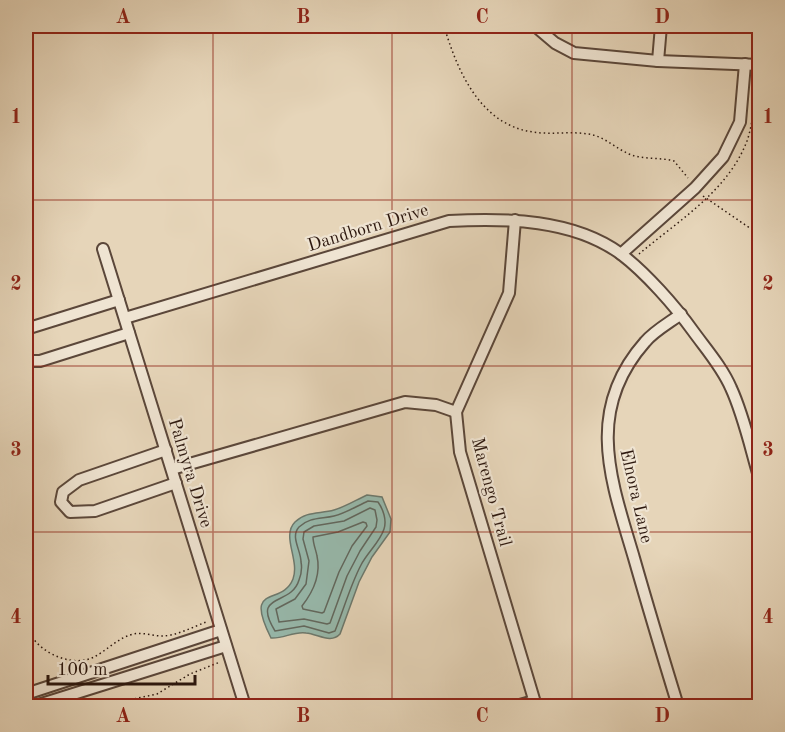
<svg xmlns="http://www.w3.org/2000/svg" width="785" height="732" font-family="'Old Standard TT',serif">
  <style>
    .water { fill: #97b9ac; stroke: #6d796d; stroke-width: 1.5 }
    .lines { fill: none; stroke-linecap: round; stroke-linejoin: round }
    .shore { stroke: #62685e; stroke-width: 1.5 }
    .minor-casing { stroke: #5b473a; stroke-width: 14 }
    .tertiary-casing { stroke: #5b473a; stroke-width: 16 }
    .path { stroke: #2d180f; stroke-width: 1.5; stroke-dasharray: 1.5 3; stroke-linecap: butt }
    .minor { stroke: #efe4d2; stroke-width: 10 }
    .tertiary { stroke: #efe4d2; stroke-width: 14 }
    .grid { fill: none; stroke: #8f2418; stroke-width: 1.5; stroke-opacity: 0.55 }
    .labels { text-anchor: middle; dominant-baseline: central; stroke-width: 4.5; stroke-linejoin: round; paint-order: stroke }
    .street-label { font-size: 18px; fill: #2d180f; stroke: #efe4d2 }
    .neatline { fill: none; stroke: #8f2418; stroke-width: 2 }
    .grid-label { font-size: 20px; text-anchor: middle; font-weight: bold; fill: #8f2418 }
  </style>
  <rect width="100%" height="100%" fill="#e6d5b9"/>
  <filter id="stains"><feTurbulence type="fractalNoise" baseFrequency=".00333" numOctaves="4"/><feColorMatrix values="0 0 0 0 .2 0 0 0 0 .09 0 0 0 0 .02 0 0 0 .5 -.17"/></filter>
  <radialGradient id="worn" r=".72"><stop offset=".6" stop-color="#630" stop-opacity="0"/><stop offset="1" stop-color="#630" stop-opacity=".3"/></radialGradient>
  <path class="water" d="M367 495 382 497 391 519 390 532 372 557 359 582 340 634C331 644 318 634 306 633 294 631 283 639 271 638 243 582 282 607 293 579 300 560 281 536 295 522 306 511 320 514 334 510 345 507 356 500 367 495Z"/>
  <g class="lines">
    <g class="shore">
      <path d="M368 501 378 502C383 509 387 520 384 529 380 542 367 553 361 565 350 586 344 609 335 631L329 633 304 626 275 631C251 592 291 607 299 580 301 575 302 567 301 562 301 550 290 537 299 527 309 517 322 519 334 516 346 513 357 506 368 501Z"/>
      <path d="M370 508 375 510 377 520 376 527 360 551 347 576 330 623 327 624 304 619 279 622 276 609 295 599 306 584 309 561 303 539 304 532 314 526 344 521Z"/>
      <path d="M363 522 366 523 367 526 352 546 339 572 324 612 322 613 303 609 302 606C313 592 321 574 317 556 316 550 313 544 313 537L338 532Z"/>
    </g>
    <g class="minor-casing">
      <g id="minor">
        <path d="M535 26 555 43 574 53 658 61 760 65"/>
        <path d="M658 61 661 26"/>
        <path d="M515 220 509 293 456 412 460 452 536 706"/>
        <path d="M103 249 245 706"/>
        <path d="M621 254 695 188 723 157 740 122 745 64"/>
        <path d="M125 318 449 221C506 218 573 219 621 254 646 273 675 306 693 331 706 349 722 367 731 388 744 416 751 450 760 480"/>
        <path d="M26 329 119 300"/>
        <path d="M26 361H40L129 333"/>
        <path d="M166 450 79 480 63 492 61 502 70 512 95 511 176 483"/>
        <path d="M172 469 405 402 436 405 456 412"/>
        <path d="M26 694 221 630"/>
        <path d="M35 706 226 646"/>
        <path d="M516 706 534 701"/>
        <path d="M678 706C663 657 648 607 634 558 611 480 584 411 645 342 654 331 669 323 681 314"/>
      </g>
    </g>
    <g class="tertiary-casing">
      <path id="tertiary" d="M26 704V706"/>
    </g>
    <g class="path">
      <path d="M444 26C457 70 480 125 533 132 551 135 570 131 588 134 604 136 615 148 629 154 643 160 660 157 674 161L688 178"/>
      <path d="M753 26 757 54"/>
      <path d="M703 196 760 235"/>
      <path d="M639 254C678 221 728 191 747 141 754 121 754 98 756 77"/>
      <path d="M26 625C33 650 70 669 94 657 106 651 117 639 130 635 141 631 151 636 162 636 176 636 193 627 206 622L207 624"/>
      <path d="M87 706 94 701H124L157 694 190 674 220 662"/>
    </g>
    <use href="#minor" class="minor"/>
    <use href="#tertiary" class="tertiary"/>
  </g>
  <path class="grid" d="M213 26V706M392 26V706M572 26V706M26 200H760M26 366H760M26 532H760"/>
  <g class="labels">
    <g class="street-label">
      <text transform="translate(368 228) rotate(-17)">Dandborn Drive</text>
      <text transform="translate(190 473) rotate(73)">Palmyra Drive</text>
      <text transform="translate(491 492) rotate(75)">Marengo Trail</text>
      <text transform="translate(636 496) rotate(77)">Elnora Lane</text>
    </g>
  </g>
  <rect width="785" height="732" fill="none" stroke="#e6d5b9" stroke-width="66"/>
  <path d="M48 675v9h147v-9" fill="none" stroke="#2d180f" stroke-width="3"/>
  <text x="57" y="675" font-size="18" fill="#2d180f" stroke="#efe4d2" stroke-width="4.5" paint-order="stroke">100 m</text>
  <rect x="33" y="33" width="719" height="666" class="neatline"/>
  <g class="grid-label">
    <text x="123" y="23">A</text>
    <text x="303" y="23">B</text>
    <text x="482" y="23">C</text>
    <text x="662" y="23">D</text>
    <text x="16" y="123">1</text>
    <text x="768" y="123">1</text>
    <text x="16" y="290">2</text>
    <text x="768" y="290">2</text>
    <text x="16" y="456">3</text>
    <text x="768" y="456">3</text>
    <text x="16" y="623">4</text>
    <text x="768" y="623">4</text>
    <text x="123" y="722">A</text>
    <text x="303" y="722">B</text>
    <text x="482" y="722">C</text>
    <text x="662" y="722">D</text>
  </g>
  <rect width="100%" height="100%" filter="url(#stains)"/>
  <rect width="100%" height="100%" fill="url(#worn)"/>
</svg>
